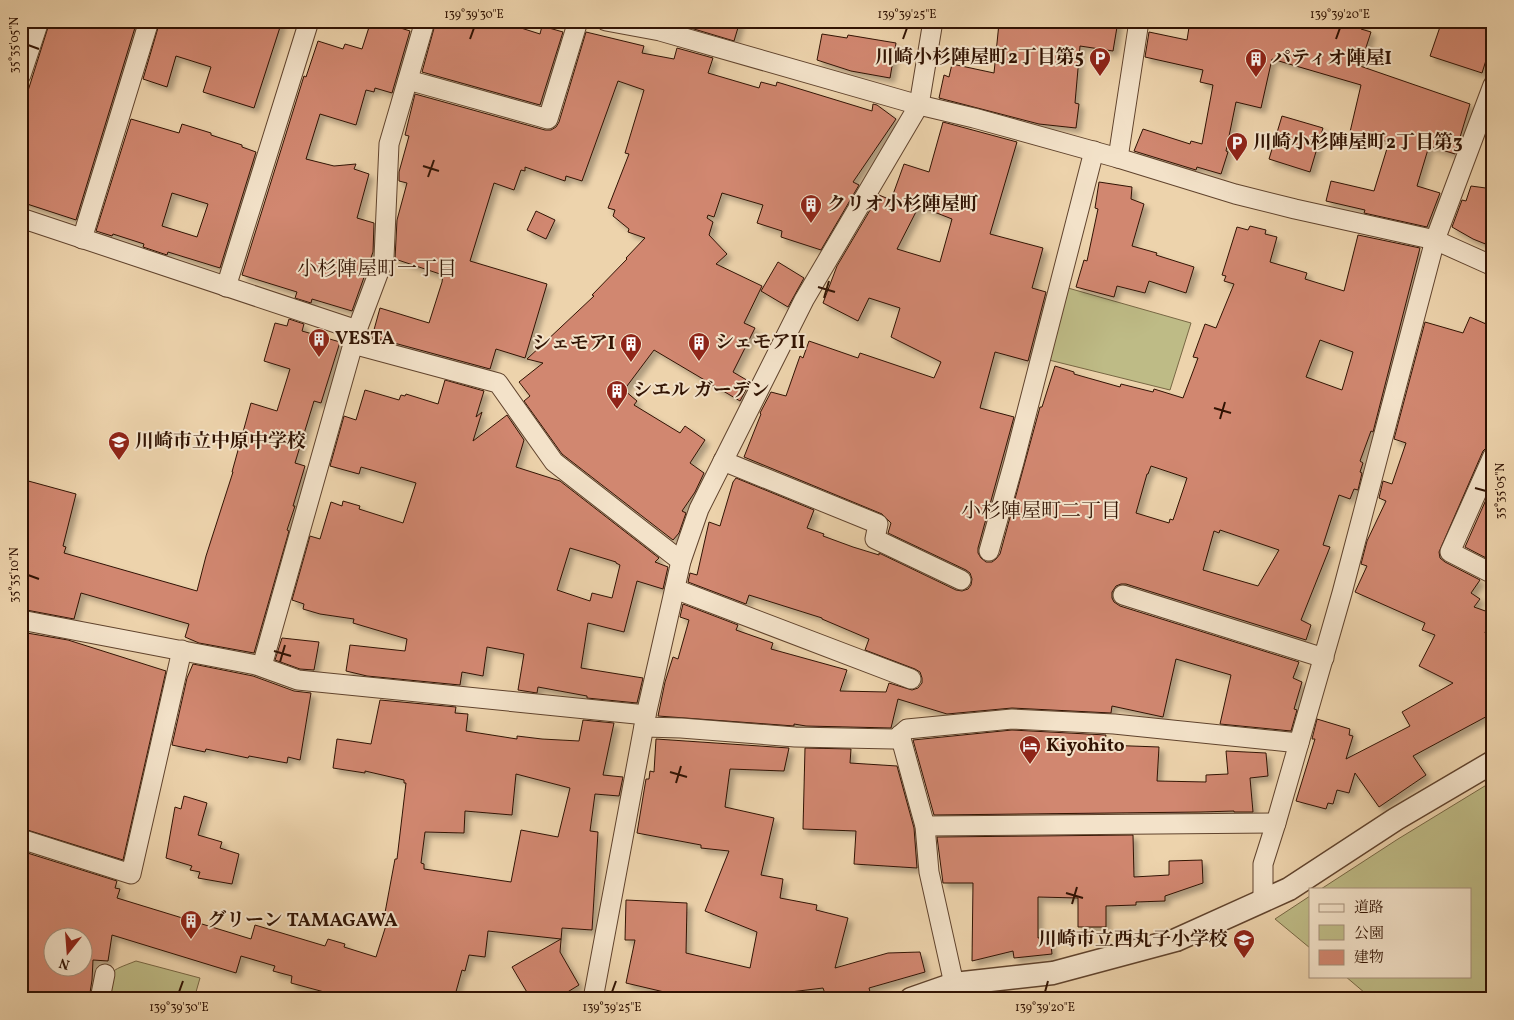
<svg xmlns="http://www.w3.org/2000/svg" width="1514" height="1020" font-family="Vollkorn,'Noto Serif JP',serif">
  <style>
    .green { fill: #bebb86; stroke: #786744 }
    .building { fill: #d18770; stroke: #311303; fill-rule: evenodd; filter: url(#shadow) }
    .lines { fill: none; stroke-linecap: round; stroke-linejoin: round }
    .minor-casing { stroke: #60432d; stroke-width: 21 }
    .tertiary-casing { stroke: #60432d; stroke-width: 25 }
    .minor { stroke: #f3e2c9; stroke-width: 19 }
    .tertiary { stroke: #f3e2c9; stroke-width: 22 }
    .ticks { fill: none; stroke: #311303; stroke-width: 2 }
    .labels { text-anchor: middle; dominant-baseline: central; stroke-width: 4; stroke-linejoin: round; paint-order: stroke }
    .poi-label { font-size: 19px; font-weight: bold; fill: #311303; stroke: #f3e2c9; text-anchor: start }
    .neighbourhood-label { font-size: 20px; fill: #311303; stroke: #f3e2c9 }
    .neatline { fill: none; stroke: #311303; stroke-width: 2 }
    .ticks-label { font-size: 12px; text-anchor: middle; fill: #311303 }
  </style>
  <defs>
    <filter id="shadow"><feDropShadow dx="4.5" dy="4.5" stdDeviation="2.5" flood-color="#0004"/></filter>
  </defs>
  <rect width="100%" height="100%" fill="#edd3ac"/>
  <filter id="stains"><feTurbulence type="fractalNoise" baseFrequency=".004" numOctaves="4"/><feColorMatrix values="0 0 0 0 .2 0 0 0 0 .09 0 0 0 0 .02 0 0 0 .5 -.17"/></filter>
  <radialGradient id="worn" r=".72"><stop offset=".6" stop-color="#630" stop-opacity="0"/><stop offset="1" stop-color="#630" stop-opacity=".3"/></radialGradient>
  <g class="green">
    <path d="M1068 288 1191 323 1170 390 1049 360Z"/>
    <path d="M1493 781V999H1372L1345 976H1470V889H1321L1398 839Z"/>
    <path d="M1310 896V948L1275 919Z"/>
    <path d="M136 961 200 978 194 999H104C110 969 108 972 136 961Z"/>
  </g>
  <g class="building">
    <path d="M50 21H137L76 220 21 202V180L27 161 21 159V113Z"/>
    <path d="M160 21H282L254 108 203 92 211 67 176 56 167 87 143 79Z"/>
    <path d="M371 21H389L388 24 410 31 392 93 375 88 374 92 366 90 356 125 320 114 306 159 334 166 356 164 354 169 369 174 357 218 374 223 373 252 352 311 312 299 311 303 295 298 297 292 242 275 304 76 306 77 318 41 343 49 345 44 362 49Z"/>
    <path d="M436 21H499L540 34 542 26 563 32 540 105 422 72Z"/>
    <path d="M683 21H740L734 41 684 26H683Z"/>
    <path d="M1026 21H1118L1113 51 1080 46 1075 103 1079 104 1076 128 1039 124 939 98 944 75 949 77 952 64 994 73 999 23 1025 26Z"/>
    <path d="M1190 21H1364L1361 29 1371 32 1360 66 1470 104 1455 154 1429 146 1417 186 1440 193 1427 227 1364 213 1365 210 1326 201 1331 181 1374 191 1389 142 1350 132 1361 85 1272 59 1261 108 1236 102 1226 151 1228 152 1221 174 1197 167 1196 170 1134 151 1143 129 1190 144 1191 141 1202 144 1213 85 1200 82 1203 70 1145 57 1149 32 1187 40Z"/>
    <path d="M1442 21H1493V38L1482 73 1430 56Z"/>
    <path d="M586 32 644 46 642 53 674 59 677 48 713 58 708 73 759 88 761 82 776 86 777 82 872 111 873 104 877 105 896 119 853 182 859 185 821 250 781 237 782 231 757 223 763 205 722 193 714 217 708 215 707 218 713 222 709 235 727 254 716 264 762 286 744 323 755 328 733 372 750 382 740 401 654 350 624 390 637 401 634 405 680 433 685 426 705 440 690 463 704 473 695 492 682 511 686 513 679 533 673 540 562 454 524 401 530 396 519 382 543 363 527 359 594 296 592 295 627 259 626 258 645 238 628 232 629 229 613 216 615 210 608 208 629 154 625 153 644 90 618 81 582 181 566 176 565 181 525 167V171L521 170 514 190 494 183 470 261 547 284 525 358 496 349 490 369 372 337 380 308 429 323 442 282 443 275 395 259 397 220 407 183 399 181V172L409 136 405 135 415 94 545 130H551L556 127 559 122Z"/>
    <path d="M822 34 847 38 848 35 896 43 890 78 851 71 817 60Z"/>
    <path d="M1282 116 1323 128 1310 172 1269 159Z"/>
    <path d="M131 119 179 133 182 124 211 133V135L242 145V147L256 152 220 268 168 252 167 255 143 247 144 244 113 234 112 236 96 231ZM172 193 208 204 197 237 162 226Z"/>
    <path d="M943 122 1017 142 990 234 1043 248 1032 288 1046 292 1028 361 995 352 980 408 1014 417 978 548V553L981 558 986 562H992L996 559 1000 554 1040 407H1042L1055 366 1074 372V374L1120 387 1121 384 1153 392 1154 389 1183 398 1198 358 1193 357 1205 324 1216 328 1234 284 1224 281 1226 276 1222 275 1237 227 1248 230 1250 226 1266 230 1265 234 1277 237 1270 262 1307 273 1305 279 1344 291 1358 235 1420 248 1373 432 1371 431 1360 461 1363 463 1360 472 1362 473 1358 490 1354 489 1350 499 1339 495 1323 545 1330 547 1301 620 1311 625 1306 640 1126 584H1121L1116 586 1112 592V598L1114 602 1120 606 1299 662 1293 678 1302 682 1294 709 1297 710 1291 731 1220 724 1231 675 1176 659 1163 717 1112 706 1111 713 1012 708 947 714 898 699 891 728 806 726 794 724V726L658 716 665 682 673 657 678 659 689 620 680 617 683 604 738 625 736 630 773 643 771 649 847 670 840 691 886 692 889 683 912 690 918 688 922 683V678L920 672 915 669 865 650 869 639 822 619V618L749 595 746 604 688 582 690 573 697 575 709 522 720 526 733 482 736 478 814 510 807 528 824 534 823 536 853 547 879 555V553L956 590 962 591 968 589 971 585 972 579 970 573 966 570 888 533 891 523 882 514 744 457 761 414 760 413 771 392 786 396 800 356 803 358 809 341 858 358 860 353 934 378 941 362 891 337 900 308 869 298 858 321 823 303 837 266 879 195 891 200 904 164 929 172ZM919 206 952 219 940 262 897 249ZM1320 340 1353 352 1342 390 1306 377ZM1151 466 1187 478 1173 520 1170 519 1169 523 1136 513 1147 474H1148ZM1220 530 1279 550 1258 586 1203 570 1214 531 1219 533Z"/>
    <path d="M1099 182 1132 187 1131 199 1144 204 1132 246 1157 253 1156 255 1194 267 1186 293 1149 281 1145 293 1117 286 1114 297 1076 287 1084 260 1087 261 1098 209 1095 208Z"/>
    <path d="M1471 186 1493 189V247L1473 239 1452 227 1462 200 1466 201Z"/>
    <path d="M536 211 555 220 546 239 527 230Z"/>
    <path d="M778 262 804 278 788 307 761 291Z"/>
    <path d="M1470 317 1493 327V445L1487 447 1483 451 1439 552 1440 558 1445 562 1480 580 1471 593 1480 599 1474 607 1491 613 1485 633 1493 638V650L1486 660 1493 671V713L1413 756 1426 775 1379 807 1355 773 1349 793 1337 790 1333 804 1328 803 1326 809 1296 801 1315 739H1312L1317 719 1350 729 1349 735 1353 736 1346 759 1410 726 1402 712 1453 683 1419 666 1435 635 1422 630 1425 623 1355 592 1367 566 1361 564 1367 541 1386 501 1379 498 1383 481 1392 484 1406 443 1394 439 1425 322 1463 333Z"/>
    <path d="M289 319 304 324 302 331 340 342 321 403 314 401 295 463 305 466 293 506H295L287 530 289 531 254 653 199 643 185 637 189 624 81 593 74 619 21 609V479L76 494 63 546 66 547 64 553 197 591 206 556 233 472H232L251 403 277 411 290 369 264 361 275 323 287 326Z"/>
    <path d="M445 380 484 391 476 417 482 412 473 441 507 415 524 440 516 467 560 481 659 558 655 562 668 567 663 589 637 581 624 632 588 623 581 668 643 678 637 703 587 698V696L538 687 537 693 518 690 524 654 487 647 483 676 462 672 460 685 367 676 346 671 350 645 405 651 407 639 353 623 354 619 320 614 303 609 304 604 292 600 310 536 320 539 331 502 342 506 343 501 360 506 359 509 403 523 416 483 361 467 359 474 330 466 344 416 356 420 365 390 399 400 401 395 405 396 406 394 438 404ZM570 548 616 562V563L620 565 612 598 592 593 590 601 557 590Z"/>
    <path d="M1493 484V560L1492 561 1465 547Z"/>
    <path d="M21 632 68 640 166 671 123 860 21 828Z"/>
    <path d="M282 638 319 642 314 670 300 669 275 660Z"/>
    <path d="M193 664 253 676 294 691 311 693 300 760 288 757 287 763 249 756 248 758 206 749 205 752 172 745 187 678Z"/>
    <path d="M380 700 456 707 455 713 468 714 466 731 517 739V736L542 739 579 741 583 720 614 723 603 775 623 777 619 796 595 794 590 831 598 832 592 930 562 928 560 952 579 985 556 999H531L512 967 561 939 488 931 485 957 469 955 465 971 462 970 454 999H350L291 983 292 976 273 971 275 966 241 956 236 973 112 935 108 961 93 960 92 980 89 999H27L28 975H21V851L117 881 115 888 120 889 117 898 251 939 255 925 325 946 328 939 345 944 344 947 376 957 388 919 384 918 395 859H397L406 783H404V780L365 771V773L333 768 337 739 371 744ZM516 774 570 788 558 837 521 830 511 882 424 869V864L421 863 425 832 464 833 465 811 512 815ZM52 938H82V968H52Z"/>
    <path d="M1012 730 1106 735 1104 745 1159 747 1157 781 1206 782V775L1228 774 1226 751 1266 753 1268 776 1250 778 1253 812H1234V811L1201 812 934 815 913 740Z"/>
    <path d="M656 739 789 748 784 771 730 769 725 807 774 818 761 875 783 879 780 898 817 905 816 910 848 918 835 968 888 953 920 952 925 972 869 988 870 992 844 999H827L823 988 774 994 775 999H694L626 983 635 940H625L626 900 687 903 686 953 750 968 757 932 705 911 729 851 701 848V845L637 833 646 779H649L650 771 654 772Z"/>
    <path d="M805 748 851 749 850 763 897 766 914 828 917 868 854 864 856 831 803 829Z"/>
    <path d="M184 796 207 803 198 835 222 842 220 848 239 854 232 884 198 878 200 872 190 870 192 866 166 858 175 807 181 809Z"/>
    <path d="M1133 835 1134 877 1169 875V861L1202 860 1203 883 1165 896V901L1136 902V905L1106 906V927H1078V898L1038 897V938L1050 937 1052 954 1014 958 1013 951 972 961 973 883H943L937 837Z"/>
  </g>
  <g class="lines">
    <g class="minor-casing">
      <g id="minor">
        <path d="M606 21 660 31 919 105 974 118 1118 158 1235 194 1295 209 1435 240 1493 266"/>
        <path d="M21 75 39 21"/>
        <path d="M408 80 548 119 578 21"/>
        <path d="M1118 158 1139 21"/>
        <path d="M21 218 357 330"/>
        <path d="M82 239 149 21"/>
        <path d="M226 287 309 21"/>
        <path d="M353 344 498 383 554 462 681 561"/>
        <path d="M1493 456 1450 552 1493 574"/>
        <path d="M723 461 878 524 875 539 961 580"/>
        <path d="M989 551 1014 462 1094 151"/>
        <path d="M675 589 911 679"/>
        <path d="M1123 595 1324 658"/>
        <path d="M21 620 256 665 298 680 646 715"/>
        <path d="M262 666 357 330 384 258 389 144 425 21"/>
        <path d="M644 727 681 728 795 737 893 739 897 738 907 729 1012 719 1114 724 1299 743"/>
        <path d="M900 735 925 826 929 872 954 984"/>
        <path d="M925 826 1276 823"/>
        <path d="M21 839 131 874 182 650"/>
        <path d="M1263 901V864L1276 823 1342 593 1435 240 1493 85"/>
        <path d="M100 999 105 974"/>
        <path d="M593 999 646 715 681 561 699 509 804 300 919 105 933 21"/>
      </g>
    </g>
    <g class="tertiary-casing">
      <path id="tertiary" d="M911 999 954 984 1053 973 1176 940 1289 889 1396 819 1493 762"/>
    </g>
    <use href="#minor" class="minor"/>
    <use href="#tertiary" class="tertiary"/>
  </g>
  <path class="ticks" d="M470 39 474 28M903 39 907 28M1336 39 1340 28M28 45 39 49M423 166 439 171M428 177 434 160M818 287 835 292M824 298 829 281M1214 408 1231 413M1220 419 1225 402M1475 488 1486 491M28 575 39 579M274 651 291 656M280 662 285 645M670 772 687 777M676 783 681 766M1066 893 1083 898M1072 904 1077 887M179 992 183 981M612 992 616 981M1045 992 1048 981"/>
  <defs>
    <g id="parking-pin" transform="scale(1.125)"><path d="M0 17L-7.5 6A9.5 9.5 0 1 1 7.5 6Z" fill="#8f2418" stroke="#f3e2c9"/><path d="M-3.5-5.5H1a3.5 3.5 0 0 1 0 7H-1V5.5H-3.5ZM-1-3.4V-.6H.8a1.4 1.4 0 0 0 0-2.8Z" fill="#fff"/></g>
    <g id="building-pin" transform="scale(1.125)"><path d="M0 17L-7.5 6A9.5 9.5 0 1 1 7.5 6Z" fill="#8f2418" stroke="#f3e2c9"/><path d="M-4-6H4V6H1V3H-1V6H-4ZM-2.5-4.3h1.7v1.8h-1.7ZM.8-4.3h1.7v1.8H.8ZM-2.5-1h1.7V.8h-1.7ZM.8-1h1.7V.8H.8Z" fill="#fff"/></g>
    <g id="school-pin" transform="scale(1.125)"><path d="M0 17L-7.5 6A9.5 9.5 0 1 1 7.5 6Z" fill="#8f2418" stroke="#f3e2c9"/><path d="M0-5L7-2L0 1L-7-2ZM-4 1L0 2.5L4 1V4Q0 6-4 4Z" fill="#fff"/></g>
    <g id="hotel-pin" transform="scale(1.125)"><path d="M0 17L-7.5 6A9.5 9.5 0 1 1 7.5 6Z" fill="#8f2418" stroke="#f3e2c9"/><path d="M-6-4.5h1.5V1H6V5H4.5V3h-9V5H-6ZM-4 0a1.8 1.8 0 1 1 3.6 0ZM.5 0V-2.5h3Q6-2.5 6 0Z" fill="#fff"/></g>
  </defs>
  <g fill-rule="evenodd">
    <use href="#parking-pin" x="1100" y="58"/>
    <use href="#building-pin" x="1256" y="59"/>
    <use href="#parking-pin" x="1237" y="143"/>
    <use href="#building-pin" x="811" y="205"/>
    <use href="#building-pin" x="319" y="339"/>
    <use href="#building-pin" x="699" y="343"/>
    <use href="#building-pin" x="631" y="344"/>
    <use href="#building-pin" x="617" y="391"/>
    <use href="#school-pin" x="119" y="442"/>
    <use href="#hotel-pin" x="1030" y="746"/>
    <use href="#building-pin" x="191" y="921"/>
    <use href="#school-pin" x="1244" y="940"/>
  </g>
  <g class="labels">
    <g class="poi-label">
      <text x="1084" y="58" text-anchor="end">川崎小杉陣屋町2丁目第5</text>
      <text x="1272" y="59">パティオ陣屋I</text>
      <text x="1253" y="143">川崎小杉陣屋町2丁目第3</text>
      <text x="827" y="205">クリオ小杉陣屋町</text>
      <text x="335" y="339">VESTA</text>
      <text x="715" y="343">シェモアII</text>
      <text x="615" y="344" text-anchor="end">シェモアI</text>
      <text x="633" y="391">シエル ガーデン</text>
      <text x="135" y="442">川崎市立中原中学校</text>
      <text x="1046" y="746">Kiyohito</text>
      <text x="207" y="921">グリーン TAMAGAWA</text>
      <text x="1228" y="940" text-anchor="end">川崎市立西丸子小学校</text>
    </g>
    <g class="neighbourhood-label">
      <text x="377" y="270">小杉陣屋町一丁目</text>
      <text x="1041" y="512">小杉陣屋町二丁目</text>
    </g>
  </g>
  <rect width="1514" height="1020" fill="none" stroke="#edd3ac" stroke-width="55"/>
  <rect x="1309" y="888" width="162" height="90" fill="#f3e2c9" stroke="#a58f7a"/>
  <rect x="1319" y="904" width="25" height="8" fill="#f3e2c9" stroke="#a58f7a"/>
  <text x="1354" y="912" font-size="15" fill="#311303">道路</text>
  <rect x="1319" y="925" width="25" height="15" fill="#bebb86" stroke="#a58f7a"/>
  <text x="1354" y="938" font-size="15" fill="#311303">公園</text>
  <rect x="1319" y="950" width="25" height="15" fill="#d18770" stroke="#a58f7a"/>
  <text x="1354" y="962" font-size="15" fill="#311303">建物</text>
  <g transform="translate(68 952) rotate(197)"><circle r="24" fill="#f3e2c9" stroke="#a58f7a"/>
  <path d="M0-4L9 19L0 12L-9 19Z" fill="#8f2418"/>
  <text y="-8" font-size="14" font-weight="bold" text-anchor="middle" fill="#311303">N</text>
  </g>
  <rect x="28" y="28" width="1458" height="964" class="neatline"/>
  <g class="ticks-label">
    <text x="474" y="18">139°39'30"E</text>
    <text x="907" y="18">139°39'25"E</text>
    <text x="1340" y="18">139°39'20"E</text>
    <text transform="translate(14 45) rotate(-90)" y="4">35°35'05"N</text>
    <text transform="translate(1500 491) rotate(-90)" y="4">35°35'05"N</text>
    <text transform="translate(14 575) rotate(-90)" y="4">35°35'10"N</text>
    <text x="179" y="1011">139°39'30"E</text>
    <text x="612" y="1011">139°39'25"E</text>
    <text x="1045" y="1011">139°39'20"E</text>
  </g>
  <rect width="100%" height="100%" filter="url(#stains)"/>
  <rect width="100%" height="100%" fill="url(#worn)"/>
</svg>
